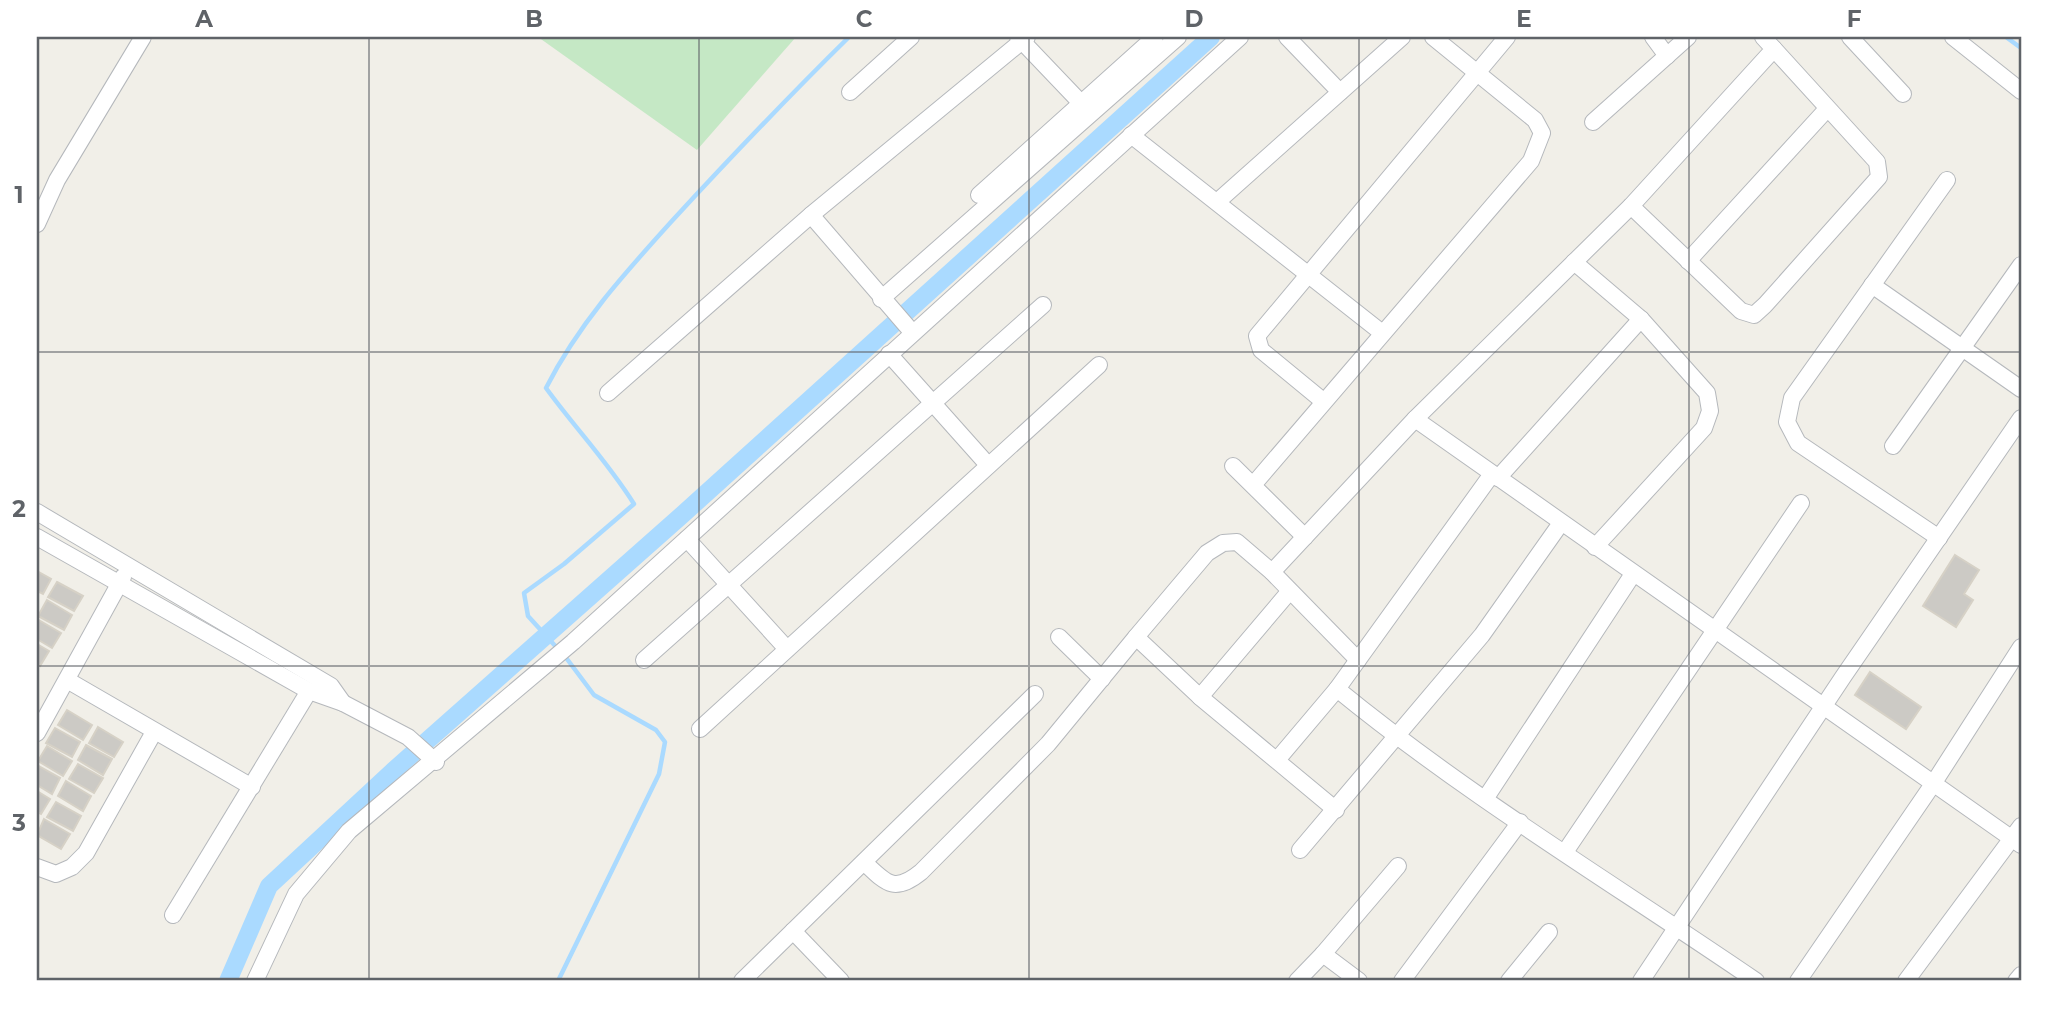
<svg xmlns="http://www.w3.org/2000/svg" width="2058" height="1018" font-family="Montserrat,sans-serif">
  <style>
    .green { fill: #c5e8c5 }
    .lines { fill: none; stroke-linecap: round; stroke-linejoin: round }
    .stream { stroke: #aadaff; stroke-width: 4.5 }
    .canal { stroke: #aadaff; stroke-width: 18 }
    .building { fill: #cccac5; stroke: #d6d1c6; stroke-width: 2 }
    .minor-casing { stroke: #b5b8bc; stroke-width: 18 }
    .minor { stroke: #fff; stroke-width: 16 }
    .grid { fill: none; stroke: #5f6368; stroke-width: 2; stroke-opacity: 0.55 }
    .neatline { fill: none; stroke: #5f6368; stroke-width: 2.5 }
    .grid-label { font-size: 23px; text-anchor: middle; font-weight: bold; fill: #5f6368 }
  </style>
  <rect width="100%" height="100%" fill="#f1efe8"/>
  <path class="green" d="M538 37H796L697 150Z"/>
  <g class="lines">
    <g class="stream">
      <path d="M2006 37 2021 48"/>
      <path d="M558 649 528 616 524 593 564 564 634 504C608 462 575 428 546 388 578 325 623 275 671 222 729 159 788 97 849 37"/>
      <path d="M558 981 659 774 665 742 656 730 594 695 564 655"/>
    </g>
    <path class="canal" d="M228 981 269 886 393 771 682 515 1211 37"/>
  </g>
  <g class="building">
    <path d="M1955 555 1979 570 1964 594 1973 600 1956 627 1923 606Z"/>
    <path d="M37 571 51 579 43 594 37 591Z"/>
    <path d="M57 582 83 596 74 611 48 597Z"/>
    <path d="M47 600 72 615 64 630 38 616Z"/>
    <path d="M37 619 61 633 52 648 37 639Z"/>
    <path d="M37 644 49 651 40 666 37 664Z"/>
    <path d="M1870 672 1921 707 1906 729 1855 695Z"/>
    <path d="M67 710 92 725 83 740 58 725Z"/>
    <path d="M98 727 123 742 114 757 89 743Z"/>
    <path d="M55 728 80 742 72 757 46 743Z"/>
    <path d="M86 745 112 759 103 775 78 760Z"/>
    <path d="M47 746 72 761 63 776 38 761Z"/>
    <path d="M78 764 103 778 94 793 69 779Z"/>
    <path d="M37 765 60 778 52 794 37 785Z"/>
    <path d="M66 781 91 796 83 811 58 796Z"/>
    <path d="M37 791 50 799 41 814 37 812Z"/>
    <path d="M56 802 81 816 73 831 47 817Z"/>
    <path d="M44 819 70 834 61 849 37 835Z"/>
  </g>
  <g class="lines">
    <g class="minor-casing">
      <g id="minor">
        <path d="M1018 37 1081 103"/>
        <path d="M1287 37 1340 92"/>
        <path d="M1653 37 1667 56"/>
        <path d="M1850 37 1903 94"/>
        <path d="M1953 37 2021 91"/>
        <path d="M850 92 911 37"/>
        <path d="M1593 122 1688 37"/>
        <path d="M1131 135 1381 332"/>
        <path d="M979 195 1155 37"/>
        <path d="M1217 202 1402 37"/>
        <path d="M1631 206 1741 311 1754 315 1765 305 1879 177 1877 162 1774 49"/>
        <path d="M811 215 912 332"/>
        <path d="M37 224 57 180 143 37"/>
        <path d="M1688 261 1827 109"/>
        <path d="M1574 262 1641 319 1707 393 1710 411 1704 428 1595 547"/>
        <path d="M1872 285 2021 389"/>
        <path d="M881 299 1178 37"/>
        <path d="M889 354 988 465"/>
        <path d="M608 393 811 215 1027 37"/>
        <path d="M1323 401 1261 350 1257 336 1507 37"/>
        <path d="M1415 419 2021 845"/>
        <path d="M1893 446 2021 265"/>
        <path d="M1233 466 1305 537"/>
        <path d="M1492 474 1337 689C1469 797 1616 885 1756 981"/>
        <path d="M1498 478 1641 319"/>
        <path d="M1253 485 1531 161 1542 133 1535 120 1433 37"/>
        <path d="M37 512 331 686 343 703"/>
        <path d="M37 537 309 691 343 703 408 737 436 762"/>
        <path d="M1939 538 1798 443 1787 422 1792 398 1947 180"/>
        <path d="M687 539 787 649"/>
        <path d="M1272 572 1415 419 1631 206 1774 49 1763 37"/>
        <path d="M1059 637 1102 679"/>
        <path d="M644 660 1043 305"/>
        <path d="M67 680 252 787"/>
        <path d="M1200 697 1289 592"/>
        <path d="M700 729 1099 365"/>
        <path d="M37 733 123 577"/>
        <path d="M1277 760 1337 689"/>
        <path d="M1485 799 1633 574"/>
        <path d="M1336 810 1200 697 1136 637 1207 553 1223 543 1237 542 1272 572 1358 660"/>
        <path d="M1300 850 1482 635 1561 523"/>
        <path d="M1565 852 1801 503"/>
        <path d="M864 862C886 883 894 894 921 872L1048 744 1136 637"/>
        <path d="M37 867 56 874 72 867 86 853 154 732"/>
        <path d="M173 915 309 691"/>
        <path d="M793 931 841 981"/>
        <path d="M255 981 296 894 349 831 573 642 1240 37"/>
        <path d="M742 981 1035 694"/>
        <path d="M1297 981 1323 954"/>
        <path d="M1359 981 1323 954 1398 866"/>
        <path d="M1402 981 1520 822"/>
        <path d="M1509 981 1549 932"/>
        <path d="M1641 981 1843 677 2021 418"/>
        <path d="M1798 981 1933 784 2021 647"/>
        <path d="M1906 981 2021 826"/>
        <path d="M2016 981 2021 975"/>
      </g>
    </g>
    <use href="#minor" class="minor"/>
  </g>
  <path class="grid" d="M369 37V981M699 37V981M1029 37V981M1359 37V981M1689 37V981M37 352H2021M37 666H2021"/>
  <rect width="2058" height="1018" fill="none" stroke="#ffffff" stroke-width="77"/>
  <rect x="38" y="38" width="1982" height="941" class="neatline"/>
  <g class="grid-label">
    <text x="204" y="27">A</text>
    <text x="534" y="27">B</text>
    <text x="864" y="27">C</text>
    <text x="1194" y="27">D</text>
    <text x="1524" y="27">E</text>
    <text x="1854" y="27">F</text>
    <text x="19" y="203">1</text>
    <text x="19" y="517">2</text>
    <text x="19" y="831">3</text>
  </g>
</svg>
